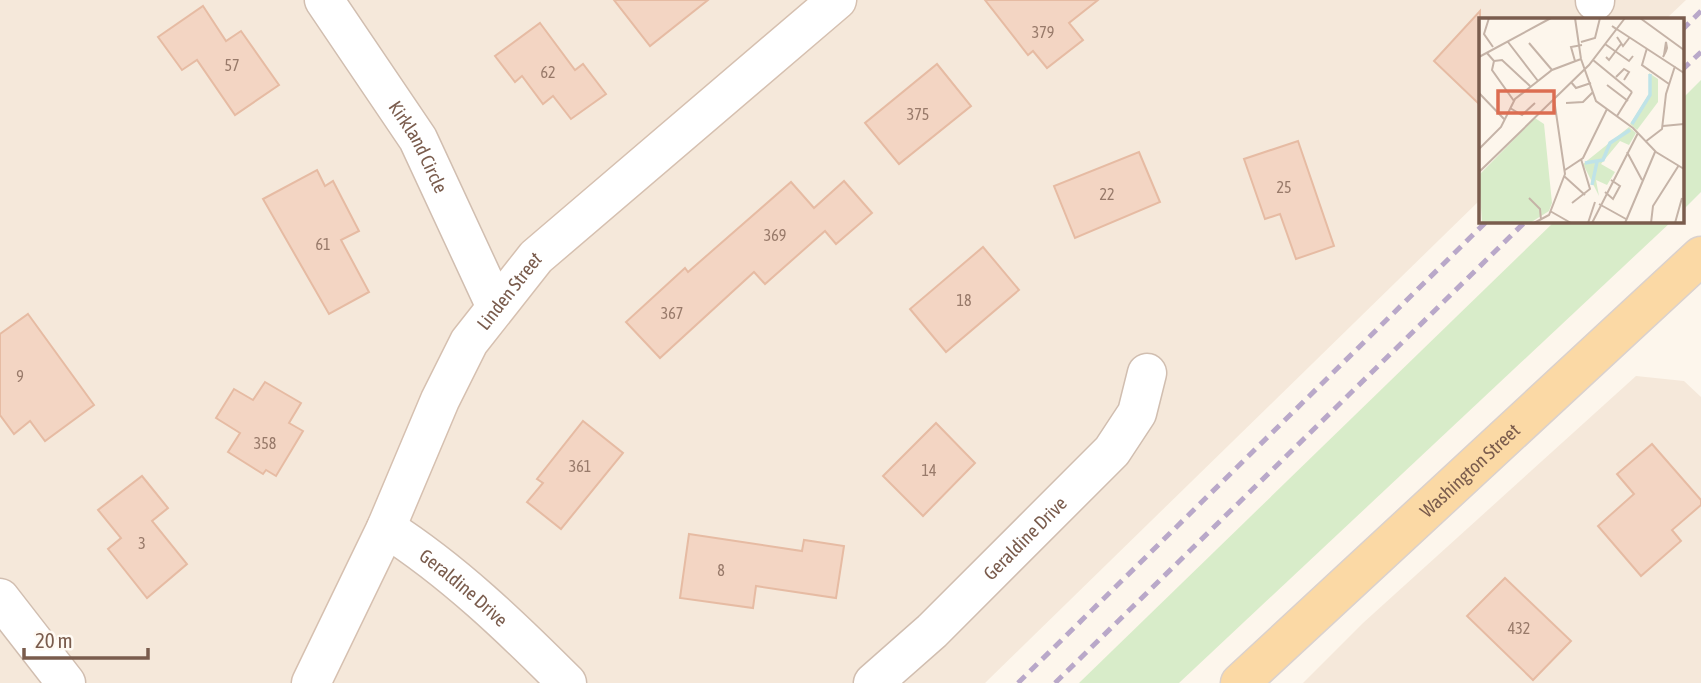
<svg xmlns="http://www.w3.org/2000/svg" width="1701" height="683" font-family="'Asap Condensed',sans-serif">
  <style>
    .residential { fill: #f5e8da }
    .green { fill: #d8ecc9 }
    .building { fill: #f3d5c3; stroke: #e6bba3; stroke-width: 2 }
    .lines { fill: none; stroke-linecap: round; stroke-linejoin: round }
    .street-casing { stroke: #d1beb0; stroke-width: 41 }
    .secondary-casing { stroke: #d6c0b0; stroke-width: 41 }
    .primary-casing { stroke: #dad1cd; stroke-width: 41 }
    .street { stroke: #fff; stroke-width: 38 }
    .secondary { stroke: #fff; stroke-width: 38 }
    .primary { stroke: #fbd9a5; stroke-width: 38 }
    .rail { stroke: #b9a8c9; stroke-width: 5; stroke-dasharray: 10 7; stroke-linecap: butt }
    .labels { text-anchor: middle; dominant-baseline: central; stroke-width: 7; stroke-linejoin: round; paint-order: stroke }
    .number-label { font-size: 16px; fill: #987a6a }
    .street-label { font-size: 19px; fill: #7a5c4d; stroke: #fffaf3 }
    .inset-river { fill: none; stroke: #bfe3e8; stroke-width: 3.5 }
    .inset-road { fill: none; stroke: #c5b3a7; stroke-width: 2 }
    .view { fill: #dc6d51; fill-opacity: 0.15; stroke: #dc6d51; stroke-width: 3.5 }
    .inset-edge { fill: none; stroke: #7a5c4d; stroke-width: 3.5 }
  </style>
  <rect width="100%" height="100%" fill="#fdf6ec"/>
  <g class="residential">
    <path d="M0 0H1686L1666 19H1480V200L985 683H0Z"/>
    <path d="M1636 376 1684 381 1701 397V683H1303L1363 623Z"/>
  </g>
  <g class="green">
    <path d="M1701 80V192L1682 211V99Z"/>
    <path d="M1555 221H1672L1179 683H1079Z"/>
  </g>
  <g class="building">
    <path d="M614 0H708L650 46Z"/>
    <path d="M985 0H1098L1069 23 1083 40 1047 68 1033 51 1028 55Z"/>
    <path d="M203 6 226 41 241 31 279 85 235 115 197 60 182 70 158 37Z"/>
    <path d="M1480 11V105L1434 61Z"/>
    <path d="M540 23 575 70 583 64 606 94 571 119 553 96 543 104 522 76 515 82 495 56Z"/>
    <path d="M937 64 971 106 899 164 865 123Z"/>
    <path d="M1298 141 1334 246 1296 259 1280 214 1265 219 1244 159Z"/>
    <path d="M1139 152 1160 202 1075 238 1054 186Z"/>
    <path d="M317 170 325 186 333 181 359 231 341 240 369 292 329 314 263 199Z"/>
    <path d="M844 181 872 213 836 244 825 231 765 284 754 272 660 358 626 322 685 268 688 272 791 182 814 208Z"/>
    <path d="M983 247 1019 290 946 352 910 309Z"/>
    <path d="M28 314 94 405 45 441 30 421 14 434 0 415V334Z"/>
    <path d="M265 382 301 403 289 423 303 431 276 476 266 470 263 474 228 452 240 433 216 418 234 389 253 400Z"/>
    <path d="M583 421 623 453 561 529 527 502 543 483 537 479Z"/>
    <path d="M936 423 975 463 923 516 883 476Z"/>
    <path d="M1652 444 1701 500V505L1672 530 1681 541 1641 576 1598 526 1634 494 1617 474Z"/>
    <path d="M142 476 168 508 152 521 187 564 147 598 108 549 121 538 98 510Z"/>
    <path d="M689 534 802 551 804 540 844 546 836 598 756 586 753 608 680 598Z"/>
    <path d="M1505 578 1571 641 1533 680 1467 616Z"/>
  </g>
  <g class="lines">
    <g class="street-casing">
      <g id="street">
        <path id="s1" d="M324 0 418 139 495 305"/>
        <path d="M1595 0V1"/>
        <path id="s2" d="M386 528C453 571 511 627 567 683"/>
        <path d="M0 598 66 683"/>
        <path id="s3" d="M873 683 932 631 1112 451 1137 413 1147 373"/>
      </g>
    </g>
    <g class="secondary-casing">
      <g id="secondary">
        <path id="s4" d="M311 683 386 528 440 400 469 342 536 257 837 0"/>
      </g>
    </g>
    <g class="primary-casing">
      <g id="primary">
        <path id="s5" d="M1240 683 1701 256"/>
      </g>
    </g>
    <use href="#street" class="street"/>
    <use href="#secondary" class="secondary"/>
    <use href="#primary" class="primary"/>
    <g class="rail">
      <path d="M1682 30 1701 11"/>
      <path d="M1682 70 1701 52"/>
      <path d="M1018 683 1488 220"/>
      <path d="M1055 683 1527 220"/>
    </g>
  </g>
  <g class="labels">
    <g class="number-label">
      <text x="1043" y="32">379</text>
      <text x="232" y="65">57</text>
      <text x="548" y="72">62</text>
      <text x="918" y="114">375</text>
      <text x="1284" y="187">25</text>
      <text x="1107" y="194">22</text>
      <text x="775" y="235">369</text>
      <text x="323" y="244">61</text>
      <text x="964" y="300">18</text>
      <text x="672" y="313">367</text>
      <text x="20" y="376">9</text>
      <text x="265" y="443">358</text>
      <text x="580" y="466">361</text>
      <text x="929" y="470">14</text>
      <text x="142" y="543">3</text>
      <text x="721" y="570">8</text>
      <text x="1519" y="628">432</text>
    </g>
    <g class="street-label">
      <text stroke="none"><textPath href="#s1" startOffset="175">Kirkland Circle</textPath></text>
      <text stroke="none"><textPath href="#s4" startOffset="441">Linden Street</textPath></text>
      <text stroke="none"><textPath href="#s5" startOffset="313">Washington Street</textPath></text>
      <text stroke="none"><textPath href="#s3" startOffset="210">Geraldine Drive</textPath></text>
      <text stroke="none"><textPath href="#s2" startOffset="98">Geraldine Drive</textPath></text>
    </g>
  </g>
  <g transform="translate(1479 18)">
    <rect width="205" height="205" fill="#fdf6ec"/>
    <path d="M170 55 179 61V84L158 112 151 106 170 76ZM56 100 65 106 73 185 70 193 51 205H3L0 157ZM150 109 157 115 150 127 141 123 122 146 136 154 128 167 117 162 120 178 104 146Z" fill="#d8ecc9"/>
    <path class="inset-river" d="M153 106 171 77V56M106 145 124 142 131 125 151 112M113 167 118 144"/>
    <path class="inset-road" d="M10 0 5 16 14 29M96 0 102 41 117 83 154 110 177 134 205 151M161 0 205 32M137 11 133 8 205 55M138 19 144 28 151 19M29 24 59 63M102 24 116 20 121 0M50 25 73 52M126 26 150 43 154 38M168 30 163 47 190 66M8 35 15 43 13 52 35 83M0 39 72 0M127 39 130 42 142 26M184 39 187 33 188 30 187 24 185 37M114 42 153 74M15 43 23 42 51 68M96 43 92 29 103 27M137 59 145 51 150 54 145 62M92 64 97 70 112 65M128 67 149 83M0 75 26 102M87 85 104 84 114 74M31 90 43 97 56 85M138 98 153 74M184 108 205 106M166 124 183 111 187 76 196 48M0 131 22 109 36 81 73 52 102 41M148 134 163 162M86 152 104 140 128 91M0 154 110 47 146 0M85 158 106 177M126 174 134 181 141 168 132 162M50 180 61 191 62 202M93 185 111 171 102 141M120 186 147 201M71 193 92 205M55 205 70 197 86 156 75 81M109 205 116 184M113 205 159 115M146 205 176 134M172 205 174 188 200 147M196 205 203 180"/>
    <path class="view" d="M19 73H75V95H19Z"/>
    <rect width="205" height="205" class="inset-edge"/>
  </g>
  <path d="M24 648v10h124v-10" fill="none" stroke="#7a5c4d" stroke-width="3.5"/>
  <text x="35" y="648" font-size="21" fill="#7a5c4d" stroke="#fffaf3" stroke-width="5" paint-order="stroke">20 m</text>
</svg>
